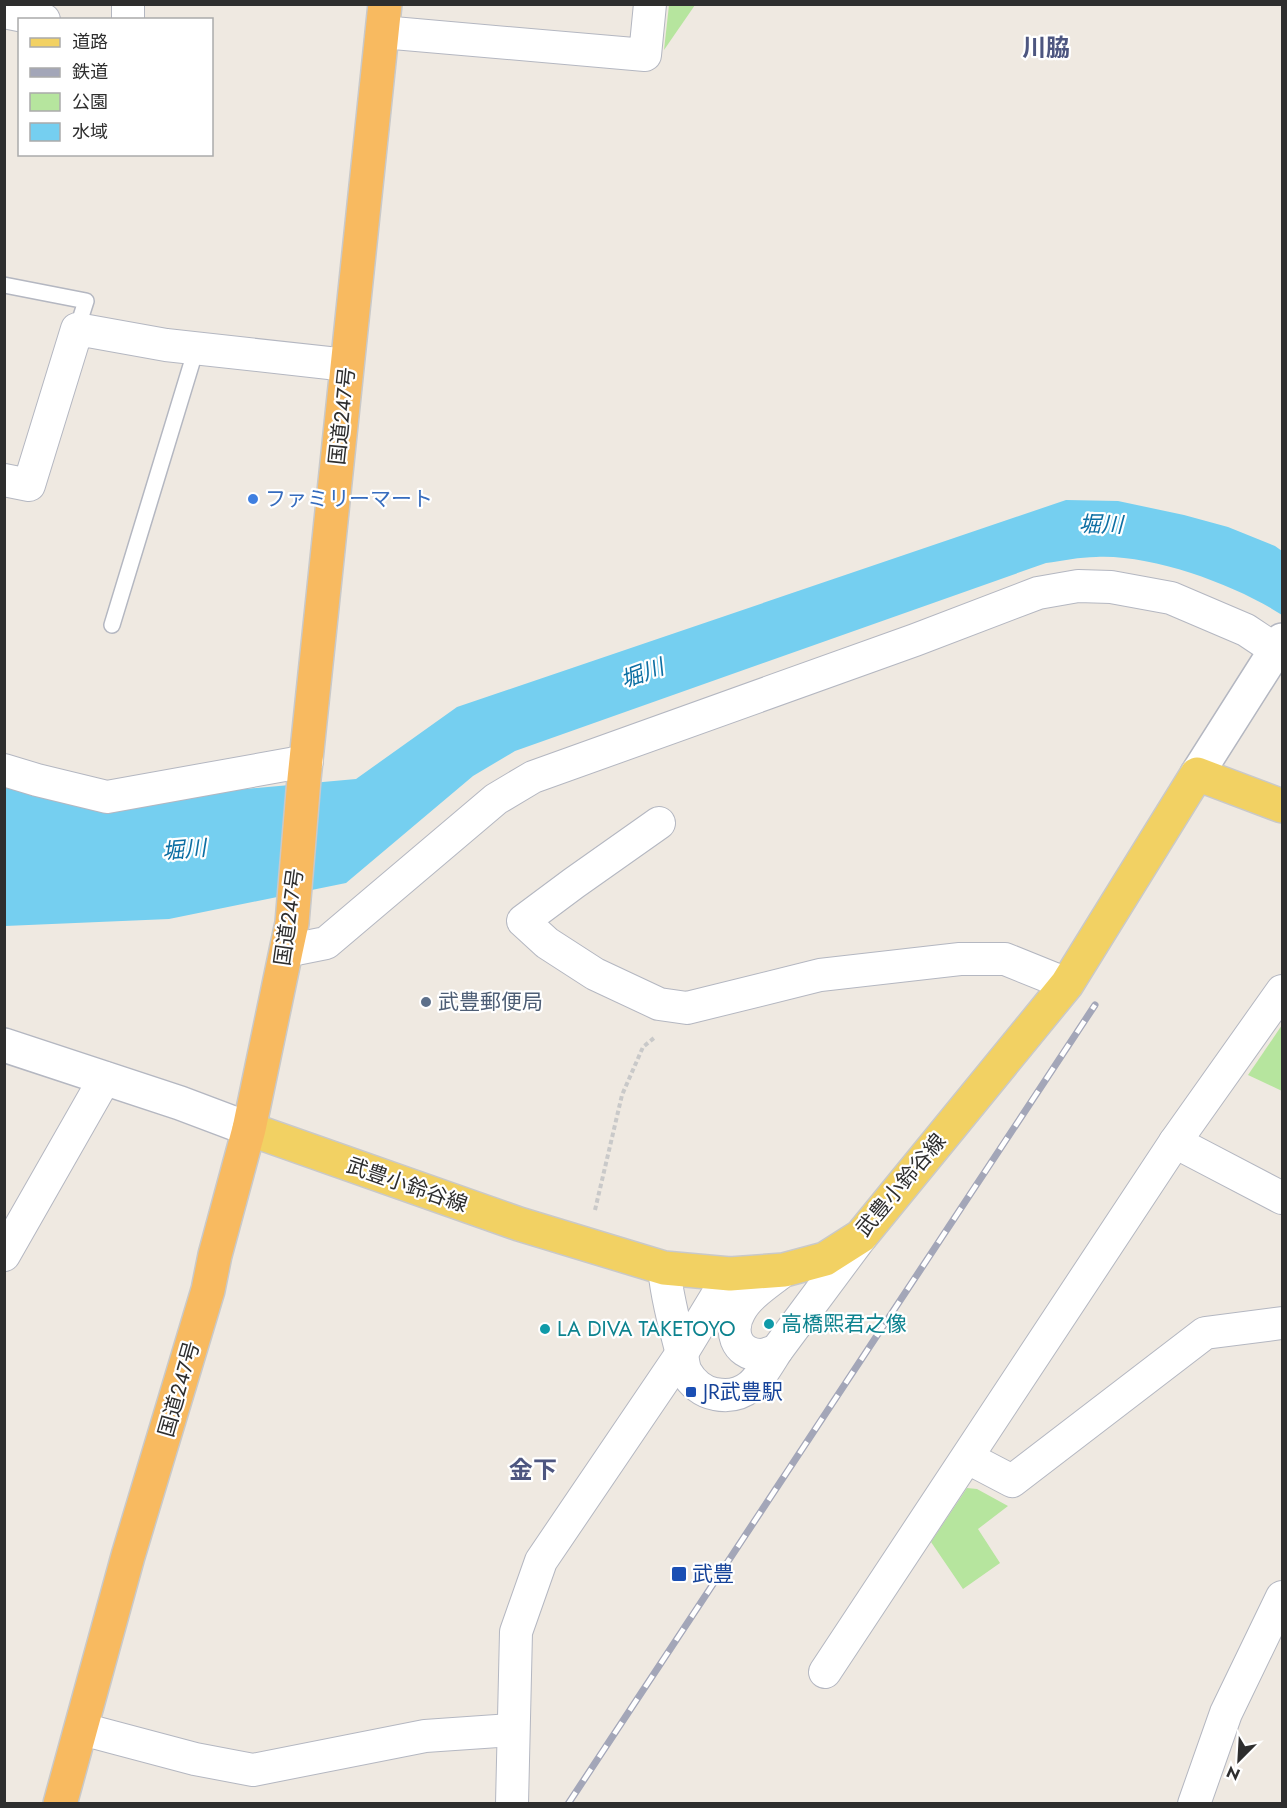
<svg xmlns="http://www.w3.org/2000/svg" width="1287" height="1808" font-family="Jost,'Noto Sans JP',sans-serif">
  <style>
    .green { fill: #b6e59e }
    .water { fill: #75cff0 }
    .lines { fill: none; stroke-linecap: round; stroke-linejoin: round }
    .service-casing { stroke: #b4b7c1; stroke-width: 18 }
    .minor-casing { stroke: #b4b7c1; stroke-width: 34 }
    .tertiary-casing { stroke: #b4b7c1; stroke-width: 36 }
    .primary-casing { stroke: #c9c9c9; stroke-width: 36 }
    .trunk-casing { stroke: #c9c9c9; stroke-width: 36 }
    .path { stroke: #c9c9c9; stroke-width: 4; stroke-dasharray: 4.5 3; stroke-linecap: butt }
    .service { stroke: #fff; stroke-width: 15 }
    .minor { stroke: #fff; stroke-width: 32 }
    .tertiary { stroke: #fff; stroke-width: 33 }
    .primary { stroke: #f2d163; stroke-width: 33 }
    .trunk { stroke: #f8ba60; stroke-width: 33 }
    .rail-casing { stroke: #a3a6b8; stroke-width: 7 }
    .rail { stroke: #fff; stroke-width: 4.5; stroke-dasharray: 14; stroke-linecap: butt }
    .shop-dot { fill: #3f7fe0; stroke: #fff; stroke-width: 2 }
    .service-dot { fill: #5c6f8a; stroke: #fff; stroke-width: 2 }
    .culture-dot { fill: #0f9aa8; stroke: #fff; stroke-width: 2 }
    .transit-dot { fill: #1a4fb4; stroke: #fff; stroke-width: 2 }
    .labels { text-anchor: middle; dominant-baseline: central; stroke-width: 4.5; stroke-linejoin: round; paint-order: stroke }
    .street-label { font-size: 21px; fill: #2e2e2e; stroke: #fff }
    .shop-label { font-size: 21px; fill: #366cbe; stroke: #fff; text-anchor: start }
    .service-label { font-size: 21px; fill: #4e5e75; stroke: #fff; text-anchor: start }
    .culture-label { font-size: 21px; fill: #0d838f; stroke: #fff; text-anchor: start }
    .transit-label { font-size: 21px; fill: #164399; stroke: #fff; text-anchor: start }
    .water-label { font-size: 22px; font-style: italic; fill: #0d6fa3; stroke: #fff }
    .quarter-label { font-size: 24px; font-weight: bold; fill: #4d5680; stroke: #fff }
  </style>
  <rect width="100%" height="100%" fill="#efe9e1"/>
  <g class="green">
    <path d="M669 5H695L664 50Z"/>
    <path d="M1282 1025V1091L1248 1075Z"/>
    <path d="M967 1488 977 1489 1008 1506 978 1529 1000 1563 963 1589 931 1542Z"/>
  </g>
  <path class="water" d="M1066 500 1118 501 1184 515 1228 527 1275 546 1282 551V615C1236 585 1152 554 1096 557 1080 557 1062 561 1046 563L515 751 473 776 346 883 169 919 5 926 4 781 88 803 356 779 457 707Z"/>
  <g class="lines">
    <g class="service-casing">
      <g id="service">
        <path d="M4 285 86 301 77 329"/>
        <path d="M112 625 196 349"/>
      </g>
    </g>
    <g class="minor-casing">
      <g id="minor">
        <path d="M4 12 44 20"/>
        <path d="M128 20V4"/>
        <path d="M382 32 645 55 650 4"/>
        <path d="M4 480 29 485 77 329 166 345 347 365"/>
        <path d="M4 770 37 780 107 797 307 761"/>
        <path d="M659 823 574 883 523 921 547 943 595 974 659 1004 687 1008 820 975 960 959H1005L1067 984"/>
        <path d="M286 951 326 943 496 799 533 777 915 640 1038 593 1078 586 1111 587 1171 598 1246 630 1276 650"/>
        <path d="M1175 1142 1282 1198"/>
        <path d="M4 1255 105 1078"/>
        <path d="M664 1268C667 1297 674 1323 681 1350 683 1357 683 1366 686 1372 692 1383 703 1392 715 1394 749 1401 761 1375 777 1350"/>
        <path d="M784 1270C770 1282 749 1294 740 1311 729 1330 735 1354 760 1355 765 1355 772 1352 777 1350L861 1237"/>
        <path d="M968 1458 1012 1481 1205 1333 1282 1323"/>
        <path d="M825 1672 1175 1142 1282 991"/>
        <path d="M82 1729 195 1759 253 1770 425 1736 512 1730"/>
        <path d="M512 1804 516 1632 541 1561 682 1353 730 1274"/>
        <path d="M1194 1804 1226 1713 1282 1597"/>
      </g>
    </g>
    <g class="tertiary-casing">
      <g id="tertiary">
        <path d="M1197 774 1282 640"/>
        <path d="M4 1045 180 1103 249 1129"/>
      </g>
    </g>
    <g class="primary-casing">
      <path id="primary" d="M249 1129 519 1224 664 1268 730 1274 784 1270 825 1259 861 1236 1067 984 1197 774 1282 806"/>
    </g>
    <g class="trunk-casing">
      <path id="trunk" d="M60 1804 128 1556 208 1290 215 1255 249 1129 286 951 292 923 304 779 385 4"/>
    </g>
    <path class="path" d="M595 1210 622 1095 643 1047 654 1038"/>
    <use href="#service" class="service"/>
    <use href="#minor" class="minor"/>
    <use href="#tertiary" class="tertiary"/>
    <use href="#primary" class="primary"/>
    <use href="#trunk" class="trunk"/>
    <g class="rail-casing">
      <path id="rail" d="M568 1804 1095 1005"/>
    </g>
    <use href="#rail" class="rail"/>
  </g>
  <circle class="shop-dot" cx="253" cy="499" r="6"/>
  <circle class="service-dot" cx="426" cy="1002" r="6"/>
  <g class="culture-dot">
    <circle cx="769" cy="1324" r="6"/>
    <circle cx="545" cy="1329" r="6"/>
  </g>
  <g class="transit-dot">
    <rect x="685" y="1386" width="12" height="12" rx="3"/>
    <rect x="671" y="1566" width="16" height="16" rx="3"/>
  </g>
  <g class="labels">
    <g class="street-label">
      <text transform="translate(342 416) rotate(-84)">国道247号</text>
      <text transform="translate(289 917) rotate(-82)">国道247号</text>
      <text transform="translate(407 1185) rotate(19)">武豊小鈴谷線</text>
      <text transform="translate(901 1185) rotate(-50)">武豊小鈴谷線</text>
      <text transform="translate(179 1389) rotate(-74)">国道247号</text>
    </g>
    <g class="shop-label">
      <text x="265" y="499">ファミリーマート</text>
    </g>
    <g class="service-label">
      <text x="438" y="1002">武豊郵便局</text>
    </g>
    <g class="culture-label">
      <text x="781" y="1324">高橋煕君之像</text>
      <text x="557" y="1329">LA DIVA TAKETOYO</text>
    </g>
    <g class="transit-label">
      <text x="703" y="1392">JR武豊駅</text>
      <text x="692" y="1574">武豊</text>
    </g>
    <g class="water-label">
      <text transform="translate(1101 524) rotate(1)">堀川</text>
      <text transform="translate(642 673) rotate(-20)">堀川</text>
      <text transform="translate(184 849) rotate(-5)">堀川</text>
    </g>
    <g class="quarter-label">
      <text x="1046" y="47">川脇</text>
      <text x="533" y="1469">金下</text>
    </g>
  </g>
  <rect width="1287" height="1808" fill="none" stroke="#2e2e2e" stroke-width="12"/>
  <rect x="18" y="18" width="195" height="138" fill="#ffffff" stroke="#ababab" stroke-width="1.5"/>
  <rect x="30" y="38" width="30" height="9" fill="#f2d163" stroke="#ababab" stroke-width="1.5"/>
  <text x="72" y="48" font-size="18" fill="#2e2e2e">道路</text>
  <rect x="30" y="68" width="30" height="9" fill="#a3a6b8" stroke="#ababab" stroke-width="1.5"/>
  <text x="72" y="78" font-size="18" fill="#2e2e2e">鉄道</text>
  <rect x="30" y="93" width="30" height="18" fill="#b6e59e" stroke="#ababab" stroke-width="1.5"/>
  <text x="72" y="108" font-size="18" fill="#2e2e2e">公園</text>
  <rect x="30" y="123" width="30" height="18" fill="#75cff0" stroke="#ababab" stroke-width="1.5"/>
  <text x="72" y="138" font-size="18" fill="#2e2e2e">水域</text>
  <g transform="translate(1239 1760) rotate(204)" stroke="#ffffff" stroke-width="4.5" paint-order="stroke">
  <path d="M0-4.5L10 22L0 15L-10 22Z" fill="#2e2e2e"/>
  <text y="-9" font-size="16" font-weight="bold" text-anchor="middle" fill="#2e2e2e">N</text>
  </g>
</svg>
